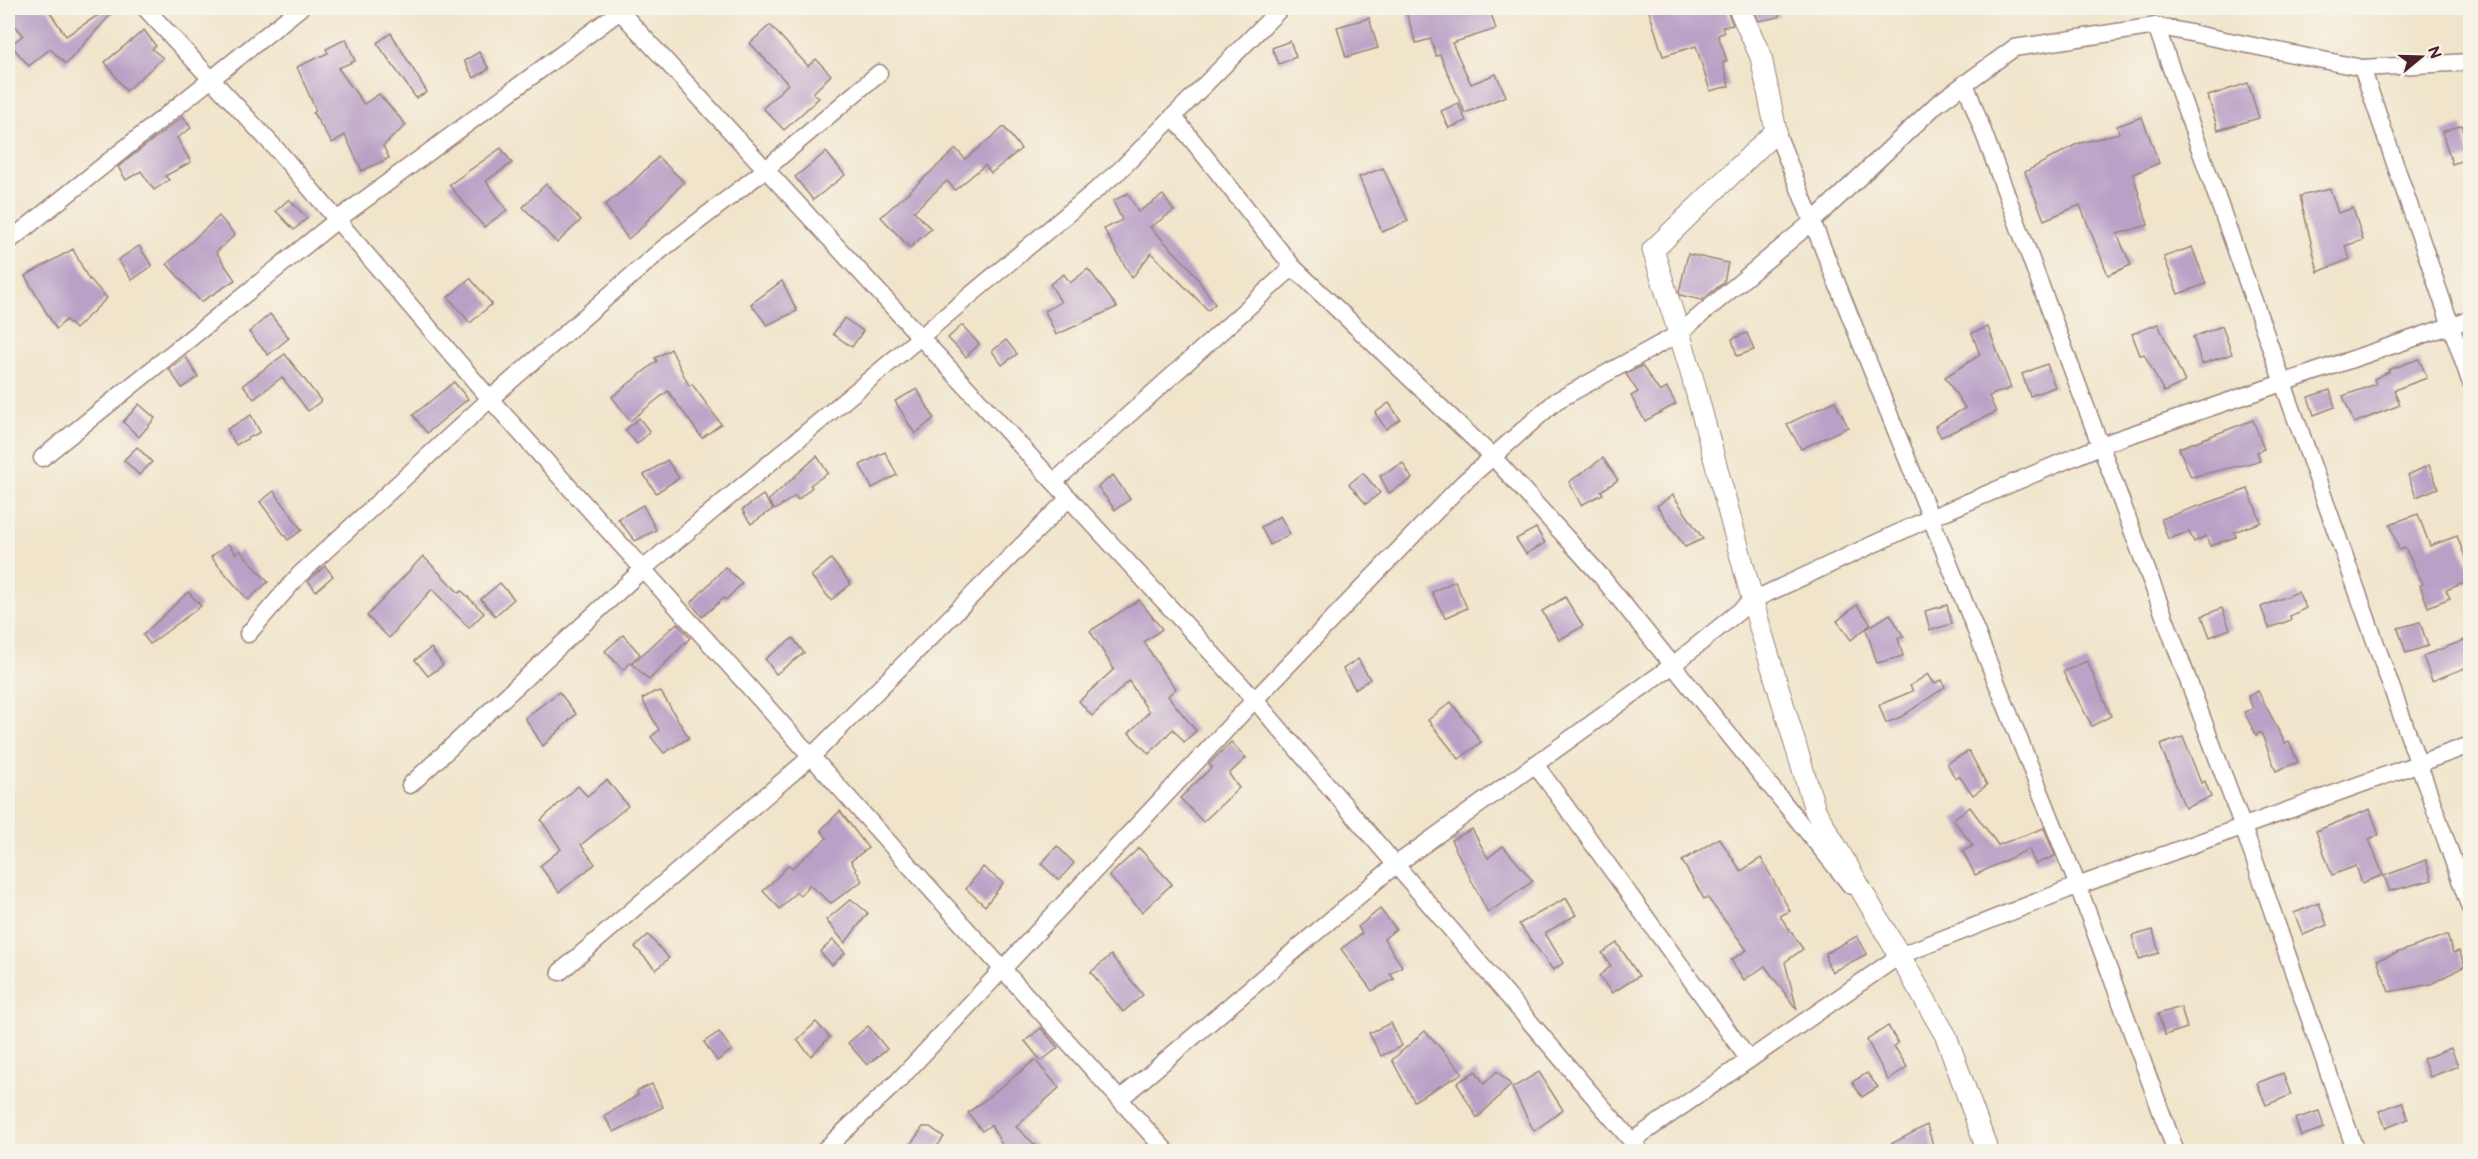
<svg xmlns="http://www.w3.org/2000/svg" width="2478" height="1159" font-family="'Balsamiq Sans',sans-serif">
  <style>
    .building { fill: #b8a0c6 }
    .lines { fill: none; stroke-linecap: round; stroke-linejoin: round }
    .minor-casing { stroke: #9d827b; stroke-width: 19 }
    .tertiary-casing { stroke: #9d827b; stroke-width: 23 }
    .minor { stroke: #fff; stroke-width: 16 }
    .tertiary { stroke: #fff; stroke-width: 21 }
  </style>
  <rect width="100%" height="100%" fill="#f7f3e8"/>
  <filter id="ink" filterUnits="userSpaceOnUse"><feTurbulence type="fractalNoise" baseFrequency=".0167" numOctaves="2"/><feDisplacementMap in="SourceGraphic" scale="12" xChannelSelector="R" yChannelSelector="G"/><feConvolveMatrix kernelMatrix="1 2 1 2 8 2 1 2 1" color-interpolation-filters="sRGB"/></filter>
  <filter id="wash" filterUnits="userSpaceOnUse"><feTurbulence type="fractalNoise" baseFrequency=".008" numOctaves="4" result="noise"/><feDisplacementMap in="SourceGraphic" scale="24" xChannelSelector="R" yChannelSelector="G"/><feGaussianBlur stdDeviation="1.35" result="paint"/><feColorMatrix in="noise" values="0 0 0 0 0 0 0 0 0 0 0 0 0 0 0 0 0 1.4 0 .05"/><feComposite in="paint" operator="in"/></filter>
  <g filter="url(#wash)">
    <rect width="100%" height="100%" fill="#f0e5cb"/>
    <g id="blocks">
      <g class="building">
        <path d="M8 8H47L66 36 109 8 114 11 66 64 50 49 29 66 11 45 23 35 8 18Z"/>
        <path d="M1420 8H1489L1496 29 1452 43 1471 84 1496 74 1506 96 1465 113 1440 55 1436 56 1431 39 1416 43 1406 12Z"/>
        <path d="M1648 8H1726L1733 25 1722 27 1724 33 1718 35 1727 61 1723 63 1729 86 1710 91 1696 46 1663 56Z"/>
        <path d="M1753 8H1778L1779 17 1759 21Z"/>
        <path d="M1369 18 1378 48 1346 57 1337 27Z"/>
        <path d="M770 25 808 66 816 59 831 75 813 93 819 98 784 130 763 108 788 84 750 43Z"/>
        <path d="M144 30 156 46 152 49 163 58 126 91 105 62Z"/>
        <path d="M391 33 427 92 416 98 377 43Z"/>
        <path d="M346 39 355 61 338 68 364 104 379 94 406 125 383 146 389 158 362 171 345 135 332 143 313 113 316 111 297 67 328 53 326 49Z"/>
        <path d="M1290 41 1296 57 1279 64 1272 48Z"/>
        <path d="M479 52 489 69 474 78 464 61Z"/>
        <path d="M2248 83 2259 118 2218 130 2208 96Z"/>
        <path d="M1458 103 1466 121 1449 128 1441 111Z"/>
        <path d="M183 116 191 128 177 138 191 162 165 176 169 180 154 190 141 171 126 180 118 167Z"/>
        <path d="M2142 117 2159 163 2133 174 2148 225 2117 234 2131 265 2108 275 2080 205 2044 220 2025 172 2077 144 2119 133 2117 126Z"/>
        <path d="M2462 125 2470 158 2452 164 2442 132Z"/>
        <path d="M1004 127 1021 149 991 173 985 165 955 190 947 181 914 211 931 229 910 248 881 217 956 149 965 159Z"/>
        <path d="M501 148 512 163 486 181 507 210 484 227 449 185Z"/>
        <path d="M826 152 845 175 813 200 795 177Z"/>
        <path d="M658 157 684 182 645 223 646 224 628 239 605 205 632 183Z"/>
        <path d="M1383 168 1408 221 1382 232 1359 177Z"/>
        <path d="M546 184 581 220 557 243 523 207Z"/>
        <path d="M2330 189 2338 213 2353 208 2363 240 2345 246 2350 259 2318 272 2300 196Z"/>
        <path d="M1128 193 1138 212 1163 195 1174 211 1150 227 1190 268 1215 304 1208 310 1151 253 1132 278 1104 229 1122 220 1113 201Z"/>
        <path d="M289 199 307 218 294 230 276 211Z"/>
        <path d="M219 216 235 235 216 252 235 280 201 302 167 264Z"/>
        <path d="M139 246 152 266 132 280 118 260Z"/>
        <path d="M2192 247 2206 284 2178 294 2164 257Z"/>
        <path d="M73 249 89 280 90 279 107 298 75 329 66 320 56 329 25 276Z"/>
        <path d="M1688 254 1728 263 1724 282 1702 300 1680 295 1679 292Z"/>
        <path d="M1088 269 1117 307 1056 335 1045 311 1061 302 1050 284 1064 274 1070 283Z"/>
        <path d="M470 278 492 304 470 323 448 297Z"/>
        <path d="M782 281 797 311 767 325 751 304Z"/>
        <path d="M270 314 289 338 268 355 249 332Z"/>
        <path d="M844 318 863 331 852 347 833 334Z"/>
        <path d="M2158 324 2185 382 2164 392 2144 354 2140 355 2132 334Z"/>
        <path d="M962 325 979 344 966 357 948 338Z"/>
        <path d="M2222 326 2232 354 2202 364 2193 337Z"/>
        <path d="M1988 327 2011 388 1989 396 1996 412 1941 437 1935 426 1965 408 1945 377 1980 355 1972 333Z"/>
        <path d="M1747 333 1754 350 1737 356 1732 339Z"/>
        <path d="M1006 340 1017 354 1002 365 992 351Z"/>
        <path d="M671 349 689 386 692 384 721 424 702 438 668 391 630 421 612 397 657 361 655 358Z"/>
        <path d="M285 354 321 401 308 411 282 377 254 399 243 385Z"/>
        <path d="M186 357 198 377 182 388 169 369Z"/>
        <path d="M2419 359 2427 378 2394 390 2400 405 2354 423 2343 396 2376 384 2374 379 2389 372 2388 370Z"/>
        <path d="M2047 364 2055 387 2030 396 2022 374Z"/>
        <path d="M1642 366 1660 392 1667 388 1676 404 1645 421 1631 396 1638 392 1626 374Z"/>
        <path d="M454 382 468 399 427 433 413 415Z"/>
        <path d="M917 389 934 418 915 434 895 401Z"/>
        <path d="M2330 390 2335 407 2314 415 2308 397Z"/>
        <path d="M1835 401 1848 427 1801 449 1787 424Z"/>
        <path d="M1389 403 1400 419 1386 429 1375 413Z"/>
        <path d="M139 404 155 418 139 437 123 422Z"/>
        <path d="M251 415 260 432 236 445 227 429Z"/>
        <path d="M639 418 650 432 637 444 625 430Z"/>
        <path d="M2253 420 2264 449 2257 452 2260 461 2191 477 2179 448Z"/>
        <path d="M137 447 152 462 139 475 124 460Z"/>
        <path d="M885 452 897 475 872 488 860 465Z"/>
        <path d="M817 456 828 473 810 485 812 487 798 500 795 496 775 510 768 501Z"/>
        <path d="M1603 458 1618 480 1601 491 1603 494 1581 505 1569 482Z"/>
        <path d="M667 460 679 478 656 493 644 475Z"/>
        <path d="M1403 463 1412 479 1389 493 1380 476Z"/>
        <path d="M2429 465 2438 488 2416 497 2408 475Z"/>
        <path d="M1363 473 1380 493 1366 504 1349 484Z"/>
        <path d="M1113 475 1130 499 1115 510 1098 487Z"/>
        <path d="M2248 489 2261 522 2234 532 2236 537 2210 546 2206 536 2194 542 2189 532 2168 539 2161 519Z"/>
        <path d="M274 491 302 530 288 540 260 502Z"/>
        <path d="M763 495 773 509 751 524 742 510Z"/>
        <path d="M1673 495 1703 539 1685 547 1657 506Z"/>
        <path d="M643 505 656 530 635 541 618 519Z"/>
        <path d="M2418 514 2430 546 2457 536 2470 570V581L2446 590 2450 598 2428 607 2420 585 2423 584 2405 548 2399 550 2390 524Z"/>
        <path d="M1280 516 1290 534 1270 545 1261 527Z"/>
        <path d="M1536 528 1545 543 1526 554 1516 539Z"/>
        <path d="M228 544 236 554 240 550 268 582 248 600 211 557Z"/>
        <path d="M423 556 459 593 462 591 484 613 469 628 432 589 389 638 367 616Z"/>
        <path d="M831 559 851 584 831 600 811 576Z"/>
        <path d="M325 566 333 576 316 591 308 581Z"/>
        <path d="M725 567 742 583 726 600 724 598 702 617 691 603Z"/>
        <path d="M1455 581 1467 608 1445 618 1432 592Z"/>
        <path d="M500 583 514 599 495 616 481 599Z"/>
        <path d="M188 592 201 606 150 644 143 635Z"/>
        <path d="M2298 592 2306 608 2290 616 2291 620 2269 628 2261 607Z"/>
        <path d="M1565 597 1583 626 1559 640 1542 611Z"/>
        <path d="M1139 600 1162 629 1144 642 1164 674 1176 688 1168 696 1196 731 1184 742 1173 729 1149 754 1129 733 1149 712 1129 681 1092 716 1079 701 1114 669 1090 631Z"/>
        <path d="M1857 605 1871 624 1851 640 1837 621Z"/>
        <path d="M1947 605 1952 624 1930 630 1925 611Z"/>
        <path d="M2222 608 2230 629 2210 637 2202 616Z"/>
        <path d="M1890 614 1904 637 1898 638 1903 656 1877 663 1866 629Z"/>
        <path d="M2420 622 2428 646 2406 653 2398 628Z"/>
        <path d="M677 623 690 638 649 680 632 664Z"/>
        <path d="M623 635 640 654 623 670 605 651Z"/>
        <path d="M793 638 804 653 776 674 765 659Z"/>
        <path d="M2470 638V666L2432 681 2423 656Z"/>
        <path d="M431 648 443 665 428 676 415 660Z"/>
        <path d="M1358 659 1370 679 1355 689 1343 669Z"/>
        <path d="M2087 661 2111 716 2092 726 2063 672Z"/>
        <path d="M1928 674 1934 683 1942 680 1945 687 1901 717 1886 723 1879 705 1913 691 1910 686Z"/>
        <path d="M2258 691 2285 743 2289 741 2298 762 2276 771 2261 732 2256 735 2244 712 2253 709 2248 696Z"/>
        <path d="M559 692 576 714 543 746 525 718Z"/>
        <path d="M654 692H661L689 738 664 753 651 737 659 730 642 699Z"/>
        <path d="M1451 702 1481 742 1459 759 1428 720Z"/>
        <path d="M2183 737 2201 783 2205 781 2211 797 2185 808 2160 745Z"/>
        <path d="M1231 742 1246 758 1229 774 1239 788 1203 822 1180 798 1212 767 1209 764Z"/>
        <path d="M1969 751 1987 785 1973 795 1959 776 1955 778 1947 763Z"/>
        <path d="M607 780 628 806 581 845 595 864 559 892 540 866 561 849 541 820 578 786 587 796Z"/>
        <path d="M1970 807 1998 845 2044 828 2055 856 2035 864 2029 849 1975 875 1963 851 1973 846 1953 819Z"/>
        <path d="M2370 809 2379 835 2369 839 2383 875 2362 883 2356 866 2332 875 2316 831Z"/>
        <path d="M840 811 868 848 851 861 862 881 831 903 809 885 800 896 796 892 780 909 763 891 789 865 792 868 827 838 821 830Z"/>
        <path d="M1472 829 1488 858 1503 846 1533 881 1488 913 1451 840Z"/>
        <path d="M1719 838 1741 871 1761 858 1790 911 1780 916 1803 949 1785 962 1797 1010 1765 966 1744 980 1731 960 1747 950 1707 897 1704 899 1682 861Z"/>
        <path d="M1057 846 1074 863 1059 880 1041 864Z"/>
        <path d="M1139 848 1172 884 1142 912 1109 876Z"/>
        <path d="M2426 860 2432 880 2390 891 2384 876Z"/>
        <path d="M983 867 1003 883 985 906 966 889Z"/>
        <path d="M1566 898 1576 915 1545 933 1563 963 1553 970 1519 924Z"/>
        <path d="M851 899 868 913 845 943 826 920Z"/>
        <path d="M2319 903 2327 925 2303 935 2294 913Z"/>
        <path d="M1380 909 1396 929 1384 939 1402 966 1390 974 1394 979 1372 991 1341 949 1362 933 1358 927Z"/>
        <path d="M2153 930 2159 953 2139 959 2132 936Z"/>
        <path d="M648 935 669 958 656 970 635 947Z"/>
        <path d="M2447 935 2453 953 2459 951 2465 966 2431 984 2389 992 2377 960Z"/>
        <path d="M1857 936 1867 954 1832 972 1826 960V953Z"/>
        <path d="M833 940 845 953 832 965 820 952Z"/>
        <path d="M1617 943 1639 976 1612 993 1599 976 1611 966 1602 953Z"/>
        <path d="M1111 955 1143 995 1123 1012 1091 972Z"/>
        <path d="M2181 1007 2187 1028 2165 1035 2158 1014Z"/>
        <path d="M816 1022 830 1037 811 1056 797 1040Z"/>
        <path d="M1391 1023 1402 1046 1381 1056 1369 1033Z"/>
        <path d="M868 1026 887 1049 867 1065 848 1043Z"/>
        <path d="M1888 1026 1898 1043 1894 1046 1907 1067 1888 1080 1867 1040Z"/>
        <path d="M1041 1028 1058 1048 1041 1061 1025 1041Z"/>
        <path d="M1425 1031 1463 1073 1414 1101 1392 1060Z"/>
        <path d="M719 1032 732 1050 717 1061 704 1042Z"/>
        <path d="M2451 1048 2458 1066 2430 1077 2423 1059Z"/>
        <path d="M1035 1060 1059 1088 1016 1127 1043 1152H1006L991 1125 982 1131 968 1113Z"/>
        <path d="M1476 1071 1484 1084 1497 1071 1511 1085 1477 1118 1457 1083Z"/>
        <path d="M1539 1072 1563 1110 1534 1131 1512 1088Z"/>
        <path d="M1867 1073 1878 1087 1862 1097 1852 1082Z"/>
        <path d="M2283 1073 2291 1095 2266 1105 2257 1083Z"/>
        <path d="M652 1084 663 1107 614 1132 604 1116 638 1095 637 1091Z"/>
        <path d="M2402 1102 2408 1119 2386 1128 2379 1111Z"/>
        <path d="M2319 1111 2324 1128 2301 1136 2295 1119Z"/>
        <path d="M1927 1125 1935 1152H1876Z"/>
        <path d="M923 1127H930L944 1137 933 1152H905Z"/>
      </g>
    </g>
  </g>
  <g filter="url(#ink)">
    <use href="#blocks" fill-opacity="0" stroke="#9d827b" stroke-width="1.5"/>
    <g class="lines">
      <g class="minor-casing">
        <g id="minor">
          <path d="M145 8 279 152 490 399 1167 1152"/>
          <path d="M617 8 1255 700 1641 1152"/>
          <path d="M2156 26 2470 908"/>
          <path d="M2362 68 2470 381"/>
          <path d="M1965 83 2243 827 2356 1152"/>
          <path d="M1173 116 1293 267 1493 457 1600 575 1851 886"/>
          <path d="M1776 131 2078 886 2176 1152"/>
          <path d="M8 242 300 8"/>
          <path d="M42 458 337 220 620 11"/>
          <path d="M1054 482 1293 267"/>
          <path d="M248 634 299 575 490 399 660 251 766 169 879 73"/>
          <path d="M1535 764 1749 1060"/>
          <path d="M410 785 643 569 1120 170 1281 8"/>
          <path d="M560 972 812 756 1069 498"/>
          <path d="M1120 1099 1394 866 1673 665 1753 600 1930 518 2112 441 2470 319"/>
          <path d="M1632 1141 1899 956 2069 889 2470 745"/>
          <path d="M822 1152 898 1081 1243 712 1463 483 1556 401 1678 334 1812 222 1937 104 2014 48 2156 26 2362 68 2470 62"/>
        </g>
      </g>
      <g class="tertiary-casing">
        <path id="tertiary" d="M1739 8 1761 57 1776 131 1653 250 1689 365 1759 624 1815 810 1946 1036 1988 1152"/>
      </g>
      <use href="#minor" class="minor"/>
      <use href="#tertiary" class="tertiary"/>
    </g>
  </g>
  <rect width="2478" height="1159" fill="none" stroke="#f7f3e8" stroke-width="30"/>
  <g transform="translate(2421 57) rotate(71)" stroke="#f7f3e8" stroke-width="4.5" paint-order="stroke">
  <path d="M0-4.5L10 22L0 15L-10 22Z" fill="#4a1f2b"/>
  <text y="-9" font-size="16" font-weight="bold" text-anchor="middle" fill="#4a1f2b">N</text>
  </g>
</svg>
